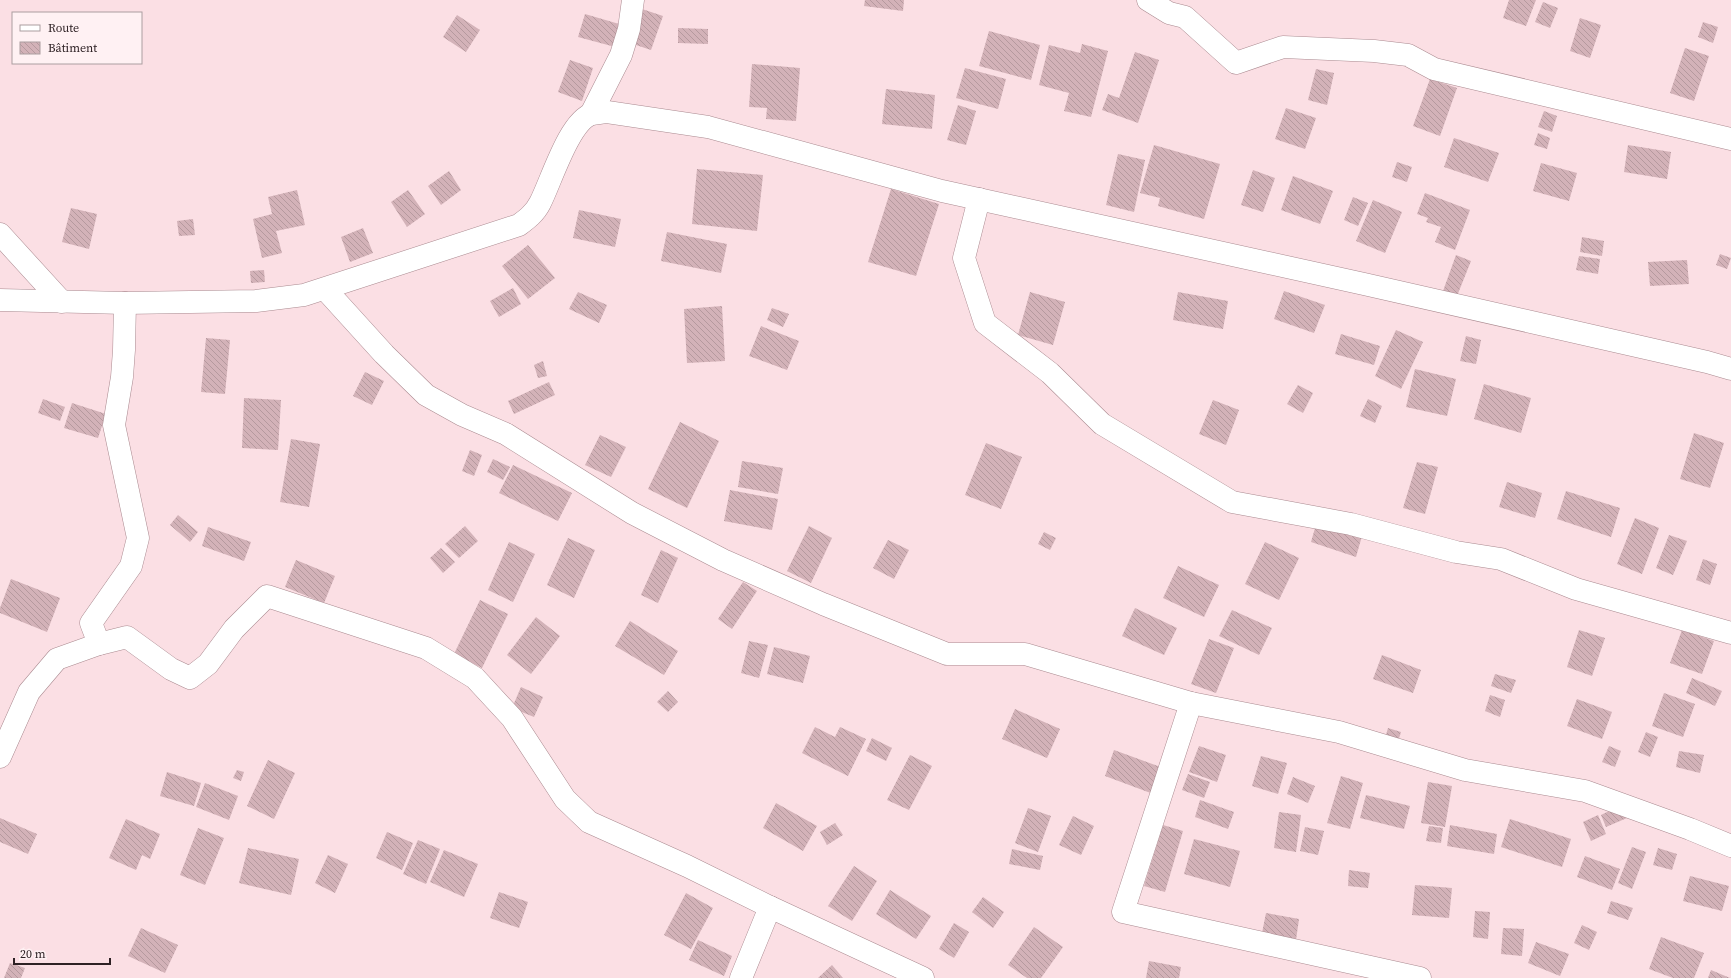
<svg xmlns="http://www.w3.org/2000/svg" width="1731" height="978" font-family="'Source Serif 4',serif">
  <style>
    .building { fill: url(#building-back-hatch) }
    .lines { fill: none; stroke-linecap: round; stroke-linejoin: round }
    .minor-casing { stroke: #aa8a90; stroke-width: 23 }
    .minor { stroke: #fff; stroke-width: 22 }
  </style>
  <defs>
    <pattern id="building-back-hatch" width="6" height="6" patternUnits="userSpaceOnUse"><rect width="6" height="6" fill="#d3b2b8"/><path d="M-1 5l2 2M0 0l6 6M5-1l2 2" fill="none" stroke="#b5999e"/></pattern>
  </defs>
  <rect width="100%" height="100%" fill="#fbdfe4"/>
  <g class="building">
    <path d="M865 0H904L903 11 864 6Z"/>
    <path d="M1509 0H1536L1526 26 1503 18Z"/>
    <path d="M1543 2 1558 8 1550 28 1535 22Z"/>
    <path d="M639 8 663 16 651 50 627 42Z"/>
    <path d="M585 14 626 26 619 48 578 37Z"/>
    <path d="M457 15 480 30 466 52 443 37Z"/>
    <path d="M1580 18 1601 25 1590 58 1570 51Z"/>
    <path d="M1703 22 1718 27 1713 43 1698 37Z"/>
    <path d="M678 28 708 29V44L678 43Z"/>
    <path d="M989 31 1040 45 1031 80 979 66Z"/>
    <path d="M1082 44 1108 51 1091 117 1064 111 1069 93 1039 85 1049 45 1080 53Z"/>
    <path d="M1685 48 1709 56 1694 101 1670 93Z"/>
    <path d="M1135 52 1159 60 1138 123 1102 110 1108 94 1119 98Z"/>
    <path d="M570 60 593 68 582 101 558 92Z"/>
    <path d="M752 64 800 68 796 121 766 119 767 108 749 107Z"/>
    <path d="M965 68 1006 79 998 109 956 98Z"/>
    <path d="M1316 69 1334 73 1327 105 1308 100Z"/>
    <path d="M1430 79 1457 88 1440 136 1413 126Z"/>
    <path d="M886 89 935 95 932 129 882 124Z"/>
    <path d="M958 105 976 111 966 145 947 140Z"/>
    <path d="M1286 108 1316 118 1305 149 1275 139Z"/>
    <path d="M1544 111 1557 116 1552 132 1538 127Z"/>
    <path d="M1538 133 1550 138 1547 149 1534 145Z"/>
    <path d="M1454 138 1499 153 1488 182 1444 167Z"/>
    <path d="M1154 145 1220 164 1204 219 1158 206 1160 198 1140 193Z"/>
    <path d="M1628 145 1671 152 1667 179 1624 172Z"/>
    <path d="M1118 154 1145 160 1134 212 1106 205Z"/>
    <path d="M1397 162 1412 167 1407 182 1392 177Z"/>
    <path d="M1541 163 1577 173 1569 201 1533 191Z"/>
    <path d="M697 169 763 175 757 231 692 224Z"/>
    <path d="M1253 170 1275 178 1263 212 1241 205Z"/>
    <path d="M449 171 461 190 441 205 428 186Z"/>
    <path d="M1293 176 1333 191 1320 224 1281 210Z"/>
    <path d="M891 189 939 204 916 276 868 262Z"/>
    <path d="M297 190 305 225 276 231 282 253 262 258 253 219 272 214 268 197Z"/>
    <path d="M408 190 425 214 407 227 391 202Z"/>
    <path d="M1425 193 1470 210 1455 250 1435 242 1441 227 1426 222 1428 218 1417 214Z"/>
    <path d="M1353 197 1368 203 1358 226 1344 220Z"/>
    <path d="M1373 200 1402 212 1385 253 1356 241Z"/>
    <path d="M71 208 97 214 89 249 62 242Z"/>
    <path d="M579 210 621 219 615 247 573 238Z"/>
    <path d="M193 219 195 235 179 236 177 221Z"/>
    <path d="M363 228 373 253 350 262 341 237Z"/>
    <path d="M667 232 727 244 721 273 661 261Z"/>
    <path d="M1582 237 1604 241 1602 256 1580 252Z"/>
    <path d="M528 245 555 278 528 299 502 266Z"/>
    <path d="M1720 254 1731 258 1727 269 1716 265Z"/>
    <path d="M1456 255 1471 261 1457 296 1443 291Z"/>
    <path d="M1579 256 1600 259 1598 274 1576 270Z"/>
    <path d="M1687 260 1689 284 1650 286 1648 262Z"/>
    <path d="M264 270 265 282 251 283 250 271Z"/>
    <path d="M513 288 521 304 499 317 490 301Z"/>
    <path d="M1284 291 1325 305 1314 333 1274 319Z"/>
    <path d="M578 292 607 305 599 323 569 309Z"/>
    <path d="M1030 292 1065 302 1053 345 1018 335Z"/>
    <path d="M1178 292 1228 301 1223 329 1173 320Z"/>
    <path d="M722 306 725 361 687 363 684 309Z"/>
    <path d="M772 308 789 314 783 327 767 320Z"/>
    <path d="M761 326 799 341 787 370 749 356Z"/>
    <path d="M1396 330 1423 342 1401 389 1375 376Z"/>
    <path d="M1341 334 1380 346 1374 365 1335 354Z"/>
    <path d="M1466 336 1481 340 1476 364 1460 361Z"/>
    <path d="M206 338 230 340 225 394 201 392Z"/>
    <path d="M543 361 547 376 538 378 534 365Z"/>
    <path d="M1415 369 1456 379 1447 416 1406 407Z"/>
    <path d="M365 372 384 381 372 405 353 396Z"/>
    <path d="M549 382 555 395 514 414 508 401Z"/>
    <path d="M1484 384 1531 398 1521 433 1474 419Z"/>
    <path d="M1298 385 1313 393 1303 413 1287 404Z"/>
    <path d="M244 398 281 400 278 450 242 448Z"/>
    <path d="M43 399 65 407 60 421 38 413Z"/>
    <path d="M1368 399 1382 406 1375 423 1360 416Z"/>
    <path d="M1213 400 1239 410 1226 445 1199 434Z"/>
    <path d="M72 403 106 414 98 438 64 428Z"/>
    <path d="M680 422 719 441 687 508 648 489Z"/>
    <path d="M1694 433 1724 443 1710 488 1680 479Z"/>
    <path d="M600 435 626 447 611 477 585 465Z"/>
    <path d="M291 439 320 444 309 507 280 502Z"/>
    <path d="M986 443 1022 457 1001 509 965 495Z"/>
    <path d="M470 450 482 455 474 476 462 471Z"/>
    <path d="M493 459 510 467 503 480 487 472Z"/>
    <path d="M742 461 783 468 778 494 738 487Z"/>
    <path d="M1417 462 1438 467 1425 514 1403 508Z"/>
    <path d="M513 465 572 493 558 521 499 493Z"/>
    <path d="M1507 482 1542 493 1535 518 1499 507Z"/>
    <path d="M730 490 778 499 772 530 724 521Z"/>
    <path d="M1566 491 1620 508 1611 537 1557 519Z"/>
    <path d="M178 515 198 532 190 542 170 525Z"/>
    <path d="M1635 518 1659 528 1642 574 1617 564Z"/>
    <path d="M1317 521 1362 536 1356 557 1311 542Z"/>
    <path d="M465 526 478 541 459 558 445 544Z"/>
    <path d="M809 526 832 538 811 583 787 571Z"/>
    <path d="M208 527 251 542 244 561 202 546Z"/>
    <path d="M1044 532 1056 538 1050 550 1038 544Z"/>
    <path d="M1669 535 1687 541 1673 575 1656 568Z"/>
    <path d="M568 538 595 550 574 598 547 585Z"/>
    <path d="M888 540 909 550 894 579 873 568Z"/>
    <path d="M509 542 535 554 513 602 488 590Z"/>
    <path d="M1265 542 1299 558 1279 600 1245 584Z"/>
    <path d="M441 548 455 562 443 573 430 558Z"/>
    <path d="M661 550 678 558 658 603 641 595Z"/>
    <path d="M1703 559 1717 564 1710 585 1696 580Z"/>
    <path d="M296 560 335 576 324 603 285 587Z"/>
    <path d="M1178 566 1219 585 1204 617 1163 598Z"/>
    <path d="M11 579 60 598 47 632 0 613V608Z"/>
    <path d="M743 582 757 591 732 629 718 619Z"/>
    <path d="M480 600 508 614 482 668 454 654Z"/>
    <path d="M1135 608 1177 628 1164 655 1122 636Z"/>
    <path d="M1232 610 1272 628 1259 655 1219 636Z"/>
    <path d="M536 617 560 636 531 674 507 655Z"/>
    <path d="M630 621 678 651 664 675 615 646Z"/>
    <path d="M1579 630 1605 638 1592 676 1567 667Z"/>
    <path d="M1682 630 1714 641 1702 674 1670 663Z"/>
    <path d="M1209 639 1234 648 1216 693 1191 684Z"/>
    <path d="M749 641 768 645 759 678 741 673Z"/>
    <path d="M774 647 810 656 803 683 767 674Z"/>
    <path d="M1382 655 1421 670 1413 693 1373 679Z"/>
    <path d="M1495 674 1516 680 1511 693 1491 686Z"/>
    <path d="M1692 678 1722 691 1715 706 1686 693Z"/>
    <path d="M521 687 543 697 534 717 512 708Z"/>
    <path d="M668 691 678 702 668 712 657 702Z"/>
    <path d="M1664 693 1695 704 1683 737 1652 726Z"/>
    <path d="M1490 695 1505 700 1500 717 1485 711Z"/>
    <path d="M1577 699 1612 712 1602 739 1567 726Z"/>
    <path d="M1015 709 1060 729 1047 758 1002 739Z"/>
    <path d="M815 727 835 737 840 727 866 739 848 776 802 753Z"/>
    <path d="M1388 728 1401 732 1397 745 1384 742Z"/>
    <path d="M1646 732 1658 737 1650 757 1638 752Z"/>
    <path d="M872 738 892 748 886 761 866 751Z"/>
    <path d="M1199 746 1226 755 1217 782 1189 772Z"/>
    <path d="M1609 746 1621 751 1615 767 1602 762Z"/>
    <path d="M1114 750 1166 769 1156 795 1105 776Z"/>
    <path d="M1679 751 1704 755 1700 773 1676 767Z"/>
    <path d="M910 755 932 766 909 810 887 800Z"/>
    <path d="M1261 756 1287 763 1278 794 1252 786Z"/>
    <path d="M268 760 295 773 274 819 247 806Z"/>
    <path d="M237 770 244 772 241 781 233 778Z"/>
    <path d="M167 772 201 783 194 806 160 796Z"/>
    <path d="M1188 774 1210 782 1204 798 1182 790Z"/>
    <path d="M1341 776 1363 783 1350 829 1327 823Z"/>
    <path d="M1293 777 1315 786 1308 803 1287 794Z"/>
    <path d="M1428 782 1452 786 1445 827 1421 823Z"/>
    <path d="M205 783 238 796 229 820 196 807Z"/>
    <path d="M1366 795 1410 806 1404 829 1360 818Z"/>
    <path d="M1200 800 1234 812 1228 829 1195 817Z"/>
    <path d="M776 803 817 826 803 851 763 828Z"/>
    <path d="M1621 805 1627 818 1606 827 1601 815Z"/>
    <path d="M1028 808 1051 816 1038 852 1015 843Z"/>
    <path d="M1279 812 1301 815 1296 852 1274 848Z"/>
    <path d="M1598 815 1606 834 1591 841 1583 822Z"/>
    <path d="M1073 816 1094 826 1081 855 1059 845Z"/>
    <path d="M0 818 37 834 28 854 0 842Z"/>
    <path d="M126 819 160 834 150 859 142 855 136 870 109 858Z"/>
    <path d="M1510 819 1571 839 1562 867 1501 847Z"/>
    <path d="M835 823 843 835 827 845 820 832Z"/>
    <path d="M1163 825 1183 831 1165 892 1144 886Z"/>
    <path d="M1450 825 1497 834 1494 854 1447 846Z"/>
    <path d="M1429 826 1443 828 1441 843 1426 841Z"/>
    <path d="M1305 827 1324 831 1318 855 1300 851Z"/>
    <path d="M198 828 224 838 205 885 180 875Z"/>
    <path d="M387 832 413 843 402 870 376 858Z"/>
    <path d="M1194 839 1240 851 1230 887 1184 874Z"/>
    <path d="M418 840 440 849 426 884 403 874Z"/>
    <path d="M1632 847 1646 852 1632 889 1618 883Z"/>
    <path d="M248 848 299 859 291 895 239 883Z"/>
    <path d="M1658 848 1677 854 1672 870 1653 865Z"/>
    <path d="M1012 849 1043 856 1040 870 1009 864Z"/>
    <path d="M444 850 478 864 464 897 430 882Z"/>
    <path d="M328 855 348 864 335 893 315 883Z"/>
    <path d="M1585 856 1620 869 1612 890 1577 877Z"/>
    <path d="M854 866 877 881 852 921 828 906Z"/>
    <path d="M1349 870 1370 873 1368 888 1348 886Z"/>
    <path d="M1690 876 1729 886 1722 911 1683 901Z"/>
    <path d="M1415 885 1452 888 1449 918 1412 915Z"/>
    <path d="M890 890 931 916 916 939 876 914Z"/>
    <path d="M499 892 528 902 519 928 490 918Z"/>
    <path d="M686 893 713 908 691 949 664 935Z"/>
    <path d="M983 897 1004 912 993 928 972 912Z"/>
    <path d="M1611 901 1633 908 1628 920 1607 913Z"/>
    <path d="M1475 911 1490 912 1488 939 1473 937Z"/>
    <path d="M1266 913 1299 919 1296 940 1262 933Z"/>
    <path d="M954 923 969 932 954 958 939 949Z"/>
    <path d="M1582 925 1597 932 1589 950 1574 943Z"/>
    <path d="M1034 927 1063 947 1041 978H1027L1008 965Z"/>
    <path d="M141 928 178 945 165 973 128 956Z"/>
    <path d="M1503 928 1524 929 1522 956 1501 954Z"/>
    <path d="M1661 937 1704 953 1694 978H1673L1649 969Z"/>
    <path d="M698 940 732 956 724 976 689 960Z"/>
    <path d="M1536 942 1569 954 1560 976 1528 963Z"/>
    <path d="M1149 961 1181 967 1179 978H1146Z"/>
    <path d="M10 963 25 968 21 978H4Z"/>
    <path d="M832 965 843 978H818Z"/>
    <path d="M1711 970 1730 978H1708Z"/>
  </g>
  <g class="lines">
    <g class="minor-casing">
      <g id="minor">
        <path d="M1148 0 1169 13 1185 17 1236 63 1283 47 1374 51 1408 55 1434 69 1731 139"/>
        <path d="M591 114 621 55 629 29 633 0"/>
        <path d="M979 199 964 258 985 323 1050 373 1102 424 1232 502 1351 524 1456 552 1501 559 1576 589 1731 633"/>
        <path d="M0 234 62 302"/>
        <path d="M325 289 384 354 426 395 462 415 506 434 632 513 723 560 823 604 947 654H1025L1191 703 1339 732 1465 770 1585 791 1690 829 1731 846"/>
        <path d="M0 300 125 303 256 301 304 295 519 225C527 219 535 213 540 203 551 182 569 121 592 114 596 113 602 113 607 112L708 127 942 191 1364 284 1707 362 1731 369"/>
        <path d="M99 644 91 623 131 566 138 538 114 425 122 377 124 350 125 303"/>
        <path d="M1191 703 1123 912 1420 978"/>
        <path d="M0 757 29 692 57 659 99 644 127 637 171 669 190 678 208 664 234 629 267 596 426 648 475 678 512 718 565 799 589 822 687 866 770 907 923 978"/>
        <path d="M741 978 770 907"/>
      </g>
    </g>
    <use href="#minor" class="minor"/>
  </g>
  <rect x="12" y="12" width="130" height="52" fill="#fff1f3" stroke="#ab9ea0"/>
  <rect x="20" y="25" width="20" height="6" fill="#ffffff" stroke="#ab9ea0"/>
  <text x="48" y="32" font-size="12" fill="#2e2124">Route</text>
  <rect x="20" y="42" width="20" height="12" fill="url(#building-back-hatch)" stroke="#ab9ea0"/>
  <text x="48" y="52" font-size="12" fill="#2e2124">Bâtiment</text>
  <path d="M14 958v6h96v-6" fill="none" stroke="#2e2124" stroke-width="2"/>
  <text x="20" y="958" font-size="12" fill="#2e2124" stroke="#fff1f3" stroke-width="3" paint-order="stroke">20 m</text>
</svg>
